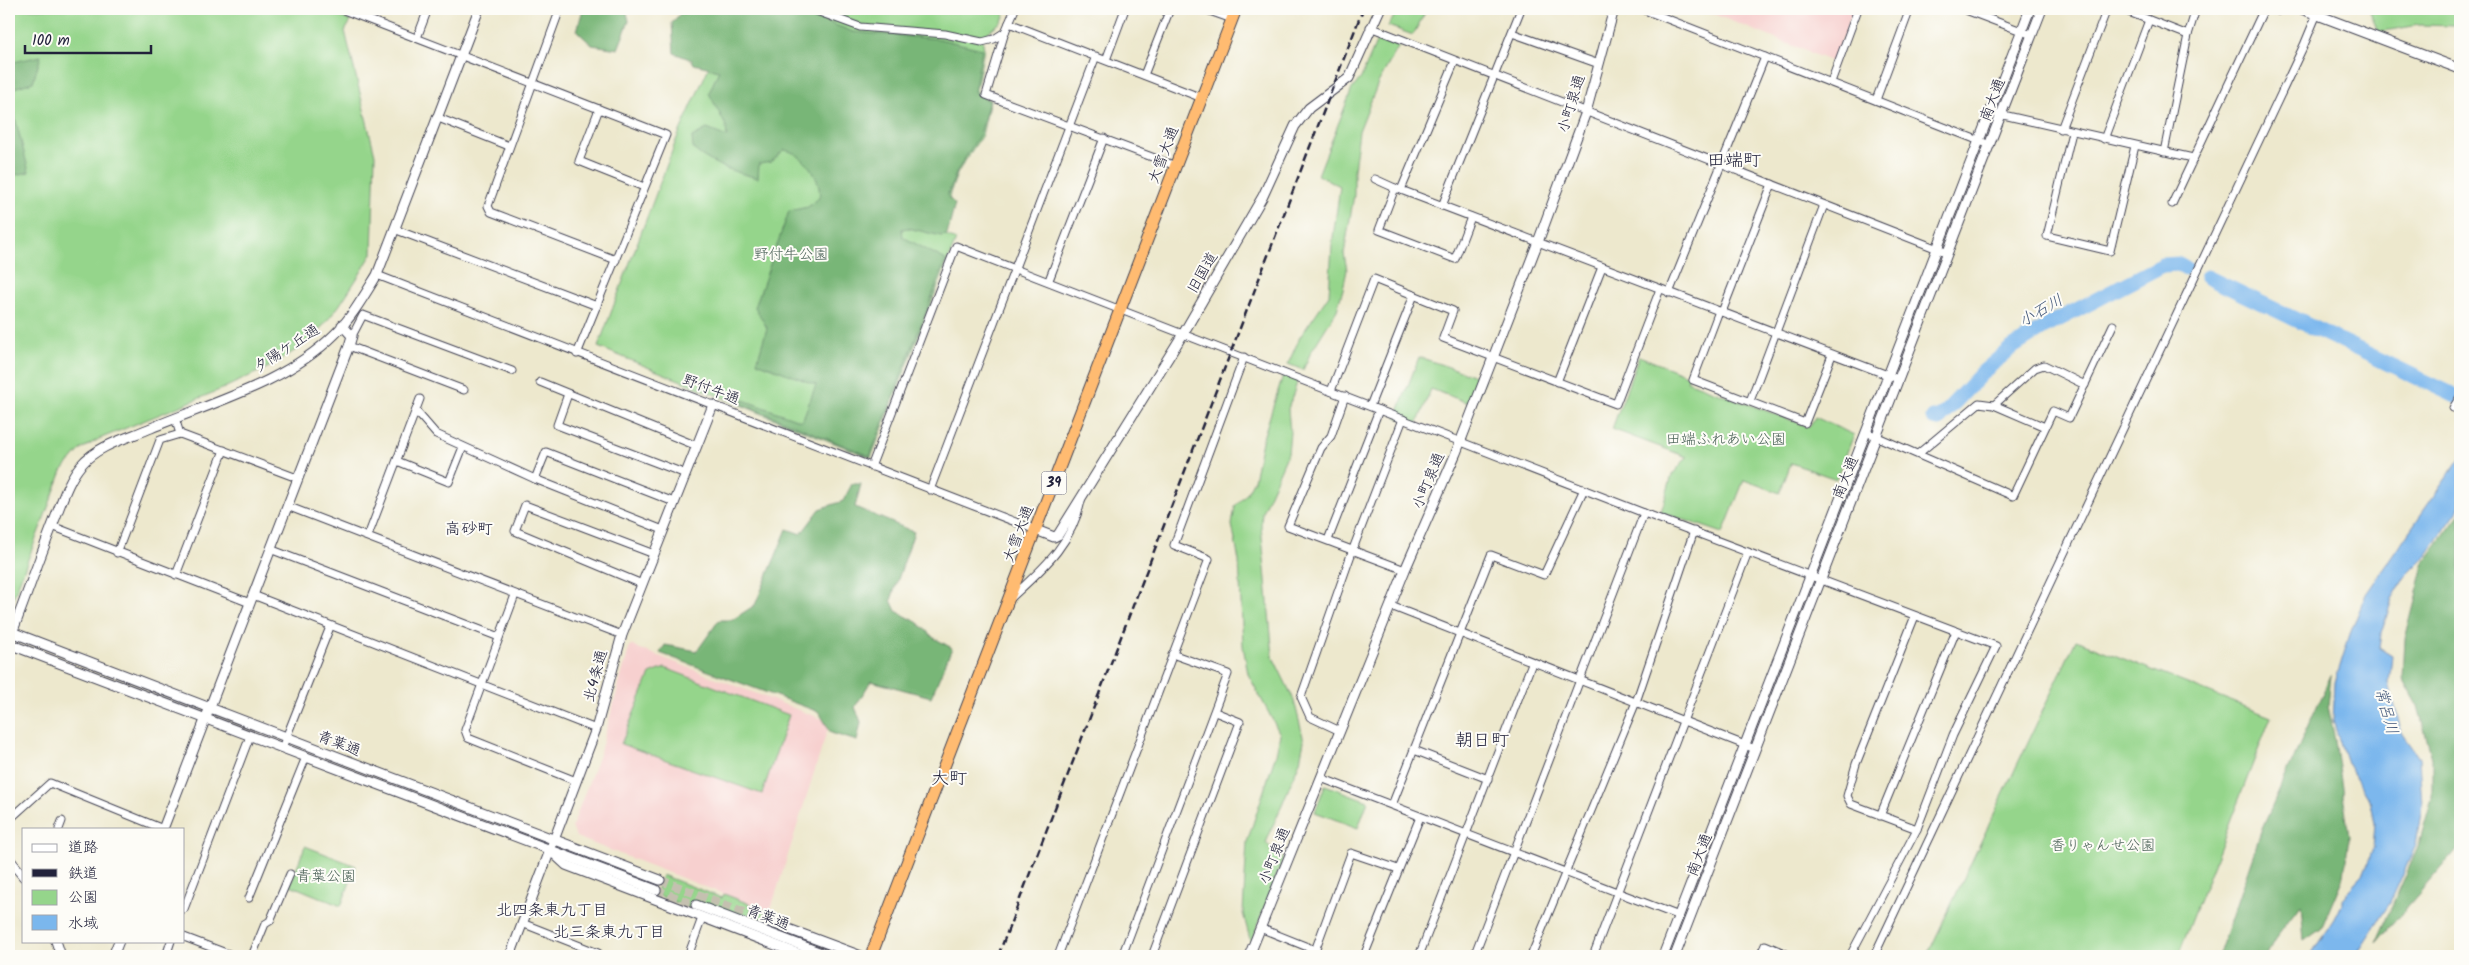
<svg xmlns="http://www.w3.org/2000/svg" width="2469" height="965" font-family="Kalam,'Klee One',sans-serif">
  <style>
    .built { fill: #f7d0cf }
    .green { fill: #95d58b; stroke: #5c7c63 }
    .forest { fill: #78b677; stroke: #4d6c59 }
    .water { fill: #7bb7ed; stroke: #4e6c94 }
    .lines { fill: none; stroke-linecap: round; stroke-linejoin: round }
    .river { stroke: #7bb7ed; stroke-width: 15 }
    .tertiary-tunnel { stroke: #c4c0b0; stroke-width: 9; stroke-dasharray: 9 4.5; stroke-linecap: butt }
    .minor-casing { stroke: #404051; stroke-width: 9 }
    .tertiary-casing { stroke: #404051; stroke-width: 11 }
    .trunk-casing { stroke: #404051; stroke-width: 13 }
    .minor { stroke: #fff; stroke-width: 7 }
    .tertiary { stroke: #fff; stroke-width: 9 }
    .trunk { stroke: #ffbb71; stroke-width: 11 }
    .rail { stroke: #22223b; stroke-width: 2.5; stroke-dasharray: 8 4; stroke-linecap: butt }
    .labels { text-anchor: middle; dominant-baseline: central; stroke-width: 4; stroke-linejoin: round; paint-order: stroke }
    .shield { fill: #fdfcf7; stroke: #646373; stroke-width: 1 }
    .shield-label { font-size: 14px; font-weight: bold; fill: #22223b }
    .street-label { font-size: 15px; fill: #22223b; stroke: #fdfcf7 }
    .park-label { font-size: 15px; fill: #4a6157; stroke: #fdfcf7 }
    .water-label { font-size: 16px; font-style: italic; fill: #415679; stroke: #fdfcf7 }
    .neighbourhood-label { font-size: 16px; fill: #22223b; stroke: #fdfcf7 }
    .quarter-label { font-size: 18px; fill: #22223b; stroke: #fdfcf7 }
  </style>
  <rect width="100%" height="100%" fill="#fdfcf7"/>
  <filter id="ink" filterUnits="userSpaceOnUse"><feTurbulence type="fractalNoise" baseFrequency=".02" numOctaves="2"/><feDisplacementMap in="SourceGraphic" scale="10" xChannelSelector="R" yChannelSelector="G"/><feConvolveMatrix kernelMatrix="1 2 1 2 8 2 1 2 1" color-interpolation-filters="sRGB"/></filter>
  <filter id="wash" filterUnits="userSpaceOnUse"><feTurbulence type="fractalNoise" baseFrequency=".0096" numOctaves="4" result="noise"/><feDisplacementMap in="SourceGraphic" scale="20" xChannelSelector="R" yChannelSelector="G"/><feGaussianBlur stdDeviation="1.12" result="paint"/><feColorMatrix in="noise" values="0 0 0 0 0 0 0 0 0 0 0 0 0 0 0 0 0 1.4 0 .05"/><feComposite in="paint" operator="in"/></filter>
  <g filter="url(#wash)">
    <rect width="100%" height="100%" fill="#ede8cd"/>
    <g class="built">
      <path d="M1701 9H1854L1833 62Z"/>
      <path d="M630 645 830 722 770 912 576 837 572 827 600 752Z"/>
    </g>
    <g class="green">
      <path d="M9 9H318L351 21 345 31 375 155 372 254 358 277 339 306 322 327 302 346 271 366 222 389 99 439 80 450 62 471 9 609Z"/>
      <path d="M735 9H1007L1002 21 982 37 984 49 976 91 990 100 982 135 958 172 950 193 944 235 956 240 871 458 598 347 677 138Z"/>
      <path d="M1399 9H1427L1413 35 1388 26Z"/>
      <path d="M2369 9H2460V29L2455 26 2419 25 2378 32Z"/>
      <path d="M1378 38 1399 46 1378 83 1359 131 1354 170V195L1344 254 1347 270 1343 289 1337 310 1311 352 1303 370 1288 364 1300 337 1329 295 1332 245 1340 186 1318 175 1352 89 1361 78Z"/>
      <path d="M1639 356 1689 376 1687 381 1809 427 1815 417 1854 435 1836 479 1791 463 1780 493 1744 480 1723 533 1661 512 1672 475 1687 457 1612 429Z"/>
      <path d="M1419 357 1484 379 1474 405 1431 389 1417 425 1396 417Z"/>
      <path d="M1283 375 1298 380 1288 409 1290 432 1288 453 1262 512 1261 525 1273 657 1294 700 1304 741 1300 761 1266 843 1283 859 1251 943 1243 913 1247 842 1276 754 1280 734 1248 674 1243 646 1239 561 1232 525 1235 506 1247 493 1254 480 1262 441Z"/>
      <path d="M2076 640 2271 717 2178 956H1927Z"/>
      <path d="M665 668 789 715 762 794 621 744 650 674Z"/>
      <path d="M1325 785 1368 801 1358 828 1315 812Z"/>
      <path d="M305 846 356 866 341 906 290 885Z"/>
      <path d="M662 875 722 898 724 894 770 912 763 928 697 903 695 910 655 894Z"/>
    </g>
    <g class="forest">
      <path d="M583 9H626L629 21 618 49 592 45 577 31Z"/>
      <path d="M684 9H794L853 32 940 39 982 49 974 92 989 101 980 134 957 171 947 196 955 204 947 235 941 236 908 228 902 229 903 237 946 260 870 456 742 404 743 400 802 421 816 385 757 362 767 328 755 307 789 211 808 207 819 198C823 180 803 152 784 150L771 162 759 164 758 178C734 172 712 165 693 149L692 137 707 129 727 137 726 126 709 93 719 70 694 64 692 60 674 53 672 23Z"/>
      <path d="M41 56 33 82 11 89 10 98 29 172 11 176 9 171V63Z"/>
      <path d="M852 484H861L855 507 914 532 891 600 896 611 917 622 934 638 952 648 931 697 871 681 855 707 861 722 857 741 831 733 819 712 660 653 665 645 697 651 719 620H732L755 605 787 529 801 534 820 509 843 501Z"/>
      <path d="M2460 514V846L2376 943 2418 847 2432 798V758L2418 706 2403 679 2405 639 2425 561Z"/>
      <path d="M2331 675 2328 706 2335 740 2349 836 2344 875 2321 929 2304 941 2301 904 2279 933 2266 956H2218L2262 829Z"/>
    </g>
    <path class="water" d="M2460 458V508L2426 556 2405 577 2392 599 2381 634 2379 648 2392 656 2389 683 2402 734 2419 758 2422 805 2416 845 2390 903 2355 956H2310L2342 906V900L2347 892 2363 875 2373 849 2375 823 2371 803 2347 763 2333 721 2335 682 2350 634 2366 594Z"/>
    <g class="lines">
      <g class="river">
        <path d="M2207 277 2460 398"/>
        <path d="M1933 418 1939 419 1983 372 2010 349 2048 325 2163 265 2179 264 2186 268"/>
      </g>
    </g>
  </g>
  <g filter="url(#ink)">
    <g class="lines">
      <g class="tertiary-tunnel">
        <path d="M660 880 767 921"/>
        <path d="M656 890 696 905"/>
      </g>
      <g class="minor-casing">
        <g id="minor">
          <path d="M341 9 666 135 577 354"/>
          <path d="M560 9 488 206 491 212 616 260"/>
          <path d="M811 9 860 27 945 34 982 42 994 39 1005 32"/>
          <path d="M1015 9 1005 32 986 95 1176 166"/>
          <path d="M1204 9 1232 19"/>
          <path d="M1642 9 1990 145"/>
          <path d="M1963 9 2032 35"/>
          <path d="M2121 9 2188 35"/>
          <path d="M2271 9 2278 11 2279 9"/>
          <path d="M1009 23 1202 98"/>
          <path d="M1370 27 1948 253"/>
          <path d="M1512 33 1599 64"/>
          <path d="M417 38 428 9"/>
          <path d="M1106 60 1125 9"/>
          <path d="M1455 61 1401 190 1898 379"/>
          <path d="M1144 75 1170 9"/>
          <path d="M1831 82 1858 9"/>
          <path d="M1876 100 1910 9"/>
          <path d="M599 109 579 161 644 187"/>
          <path d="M1990 112 2193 158"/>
          <path d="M436 117 509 146"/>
          <path d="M2061 129 2107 9"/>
          <path d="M2072 132 2047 236 2110 251 2135 146"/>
          <path d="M2104 139 2149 20"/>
          <path d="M2164 152 2188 35 2196 9"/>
          <path d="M1375 179 1397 189"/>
          <path d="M1395 188 1379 230 1455 259 1471 217"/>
          <path d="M2172 204 2264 9"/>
          <path d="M1442 206 1521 9"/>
          <path d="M394 229 597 306"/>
          <path d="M377 275 1036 530"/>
          <path d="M1049 280 1104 138"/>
          <path d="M1669 293 1765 57"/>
          <path d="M1719 311 1693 380 1805 423 1832 355"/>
          <path d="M1722 312 1772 184"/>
          <path d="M352 336 363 315 512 371"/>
          <path d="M349 346 464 390"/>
          <path d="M540 382 697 446"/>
          <path d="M1557 382 1602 267"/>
          <path d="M1331 391 1374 279 1453 311 1443 338 1616 404 1660 289"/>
          <path d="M568 394 557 425 686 474"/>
          <path d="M1345 396 1331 436 1321 448 1288 526 1405 570"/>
          <path d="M1750 401 1824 205"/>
          <path d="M1994 405 2035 368 2044 365 2085 385"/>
          <path d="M1370 406 1414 295"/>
          <path d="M2453 408 2460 397"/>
          <path d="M416 411 436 434 535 479 663 530"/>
          <path d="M175 418 180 434 297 478"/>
          <path d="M1866 432 2013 496 2053 411 2069 418 2113 325"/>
          <path d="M1918 454 1979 403 1994 405 2045 427"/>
          <path d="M397 461 449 482 463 447"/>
          <path d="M871 467 956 246 1644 513 1996 646 1953 735 1917 829 1850 956"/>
          <path d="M535 479 546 452 674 502"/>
          <path d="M930 490 1096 56"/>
          <path d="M287 506 622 635"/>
          <path d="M52 526 250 603"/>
          <path d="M368 536 420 399"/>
          <path d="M1328 540 1379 410"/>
          <path d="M270 549 499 637"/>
          <path d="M117 553 160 440 180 434"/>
          <path d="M176 575 224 450"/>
          <path d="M642 584 515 531 525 505 654 554"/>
          <path d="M253 595 596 729"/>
          <path d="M515 595 465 730 468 738 576 781"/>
          <path d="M1010 599C1042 569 1071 546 1081 501"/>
          <path d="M1391 606 1755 749"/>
          <path d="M1915 616 1856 764 1847 796 1851 804 1917 829"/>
          <path d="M1340 731 1310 717 1301 697 1353 549 1403 419"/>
          <path d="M282 748 330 627"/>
          <path d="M1414 750 1488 779"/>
          <path d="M1321 778 1679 916"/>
          <path d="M1392 805 1491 555 1544 575 1584 489"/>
          <path d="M1880 816 1956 631"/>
          <path d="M9 820 50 783 163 829"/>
          <path d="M59 829 62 821"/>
          <path d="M249 898 306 757"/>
          <path d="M184 909 250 736"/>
          <path d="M522 923 598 953 597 956"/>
          <path d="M1260 928 1315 950"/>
          <path d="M184 937 234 956"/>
          <path d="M166 956 171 941"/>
          <path d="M252 956 265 924 270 921 290 874"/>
          <path d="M688 956 702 918"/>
          <path d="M1058 956 1209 559 1174 545 1244 357"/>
          <path d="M1122 956 1228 674 1172 654"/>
          <path d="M1152 956 1240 722 1215 712"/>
          <path d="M1313 956 1351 853 1398 869"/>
          <path d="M1364 956 1420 817"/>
          <path d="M1419 956 1532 663"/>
          <path d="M1474 956 1644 513"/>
          <path d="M1531 956 1636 702 1694 531"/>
          <path d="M1593 956 1748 552"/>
          <path d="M1760 956 1765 945 1791 956"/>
          <path d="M1874 956 2304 45 2319 9"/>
        </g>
      </g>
      <g class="tertiary-casing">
        <g id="tertiary">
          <path d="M2302 9 2460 69"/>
          <path d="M1036 530 1054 537 1058 535 1183 334 1263 196 1295 126 1309 108 1349 78 1380 9"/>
          <path d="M9 631 660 880"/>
          <path d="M9 644 656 890"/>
          <path d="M9 647 12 633C27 594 41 554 56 516 63 498 69 479 81 465 98 445 128 438 151 428 213 402 286 383 335 334 352 317 364 296 377 275L479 9"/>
          <path d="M163 829 349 346 352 336 342 325"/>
          <path d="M553 853 566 865 804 956"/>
          <path d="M9 859 24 877"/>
          <path d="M696 905 829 956"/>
          <path d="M767 921 861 956"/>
          <path d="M56 941 61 956"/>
          <path d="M113 956 119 941"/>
          <path d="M510 956 596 729 622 635 713 405"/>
          <path d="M1249 956 1405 570 1456 453 1538 242 1586 112 1614 9"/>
          <path d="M1663 956 2030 9"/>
          <path d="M1675 956 2042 9"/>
        </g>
      </g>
      <g class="trunk-casing">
        <path id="trunk" d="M871 956 1236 9"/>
      </g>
      <use href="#minor" class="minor"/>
      <use href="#tertiary" class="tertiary"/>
      <use href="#trunk" class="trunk"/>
      <path class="rail" d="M998 956 1363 9"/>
    </g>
  </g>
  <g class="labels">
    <rect class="shield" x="1041.5" y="471.5" width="25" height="23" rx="4"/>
    <g class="shield-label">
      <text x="1054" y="483">39</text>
    </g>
    <g class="street-label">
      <text transform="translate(1993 100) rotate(-69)">南大通</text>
      <text transform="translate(1572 104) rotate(-73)">小町泉通</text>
      <text transform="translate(1164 155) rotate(-69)">大雪大通</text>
      <text transform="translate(1203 273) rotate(-60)">旧国道</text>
      <text transform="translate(287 349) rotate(-33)">夕陽ケ丘通</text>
      <text transform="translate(711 390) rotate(21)">野付牛通</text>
      <text transform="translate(1846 478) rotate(-68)">南大通</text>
      <text transform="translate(1429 481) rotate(-67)">小町泉通</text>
      <text transform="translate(1019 534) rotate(-69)">大雪大通</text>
      <text transform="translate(596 676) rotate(-75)">北4条通</text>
      <text transform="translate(339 744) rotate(21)">青葉通</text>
      <text transform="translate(1700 855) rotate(-69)">南大通</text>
      <text transform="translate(1275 856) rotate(-68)">小町泉通</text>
      <text transform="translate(768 918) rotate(21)">青葉通</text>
    </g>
    <g class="park-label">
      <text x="791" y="255">野付牛公園</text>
      <text x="1726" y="440">田端ふれあい公園</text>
      <text x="2103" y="846">香りゃんせ公園</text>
      <text x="326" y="877">青葉公園</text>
    </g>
    <g class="water-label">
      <text transform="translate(2041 311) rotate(-30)">小石川</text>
      <text transform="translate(2386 711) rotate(75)">常呂川</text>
    </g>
    <g class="neighbourhood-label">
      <text x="469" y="529">高砂町</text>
      <text x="552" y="910">北四条東九丁目</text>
      <text x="609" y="932">北三条東九丁目</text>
    </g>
    <g class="quarter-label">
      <text x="1734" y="161">田端町</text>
      <text x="1482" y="741">朝日町</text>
      <text x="949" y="779">大町</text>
    </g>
  </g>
  <rect width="2469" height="965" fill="none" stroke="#fdfcf7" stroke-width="30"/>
  <rect x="22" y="828" width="162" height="115" fill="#fdfcf7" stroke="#a5a5ac"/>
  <rect x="32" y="844" width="25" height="8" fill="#ffffff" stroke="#a5a5ac"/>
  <text x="68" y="852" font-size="15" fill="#22223b">道路</text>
  <rect x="32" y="869" width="25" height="8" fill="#22223b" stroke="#a5a5ac"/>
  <text x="68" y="878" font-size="15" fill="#22223b">鉄道</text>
  <rect x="32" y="890" width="25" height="15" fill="#95d58b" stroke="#a5a5ac"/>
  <text x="68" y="902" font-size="15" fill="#22223b">公園</text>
  <rect x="32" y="915" width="25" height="15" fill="#7bb7ed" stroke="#a5a5ac"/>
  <text x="68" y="928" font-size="15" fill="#22223b">水域</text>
  <path d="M25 45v8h126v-8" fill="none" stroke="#22223b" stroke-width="2.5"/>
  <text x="32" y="45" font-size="15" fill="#22223b" stroke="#fdfcf7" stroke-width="4" paint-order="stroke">100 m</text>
</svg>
